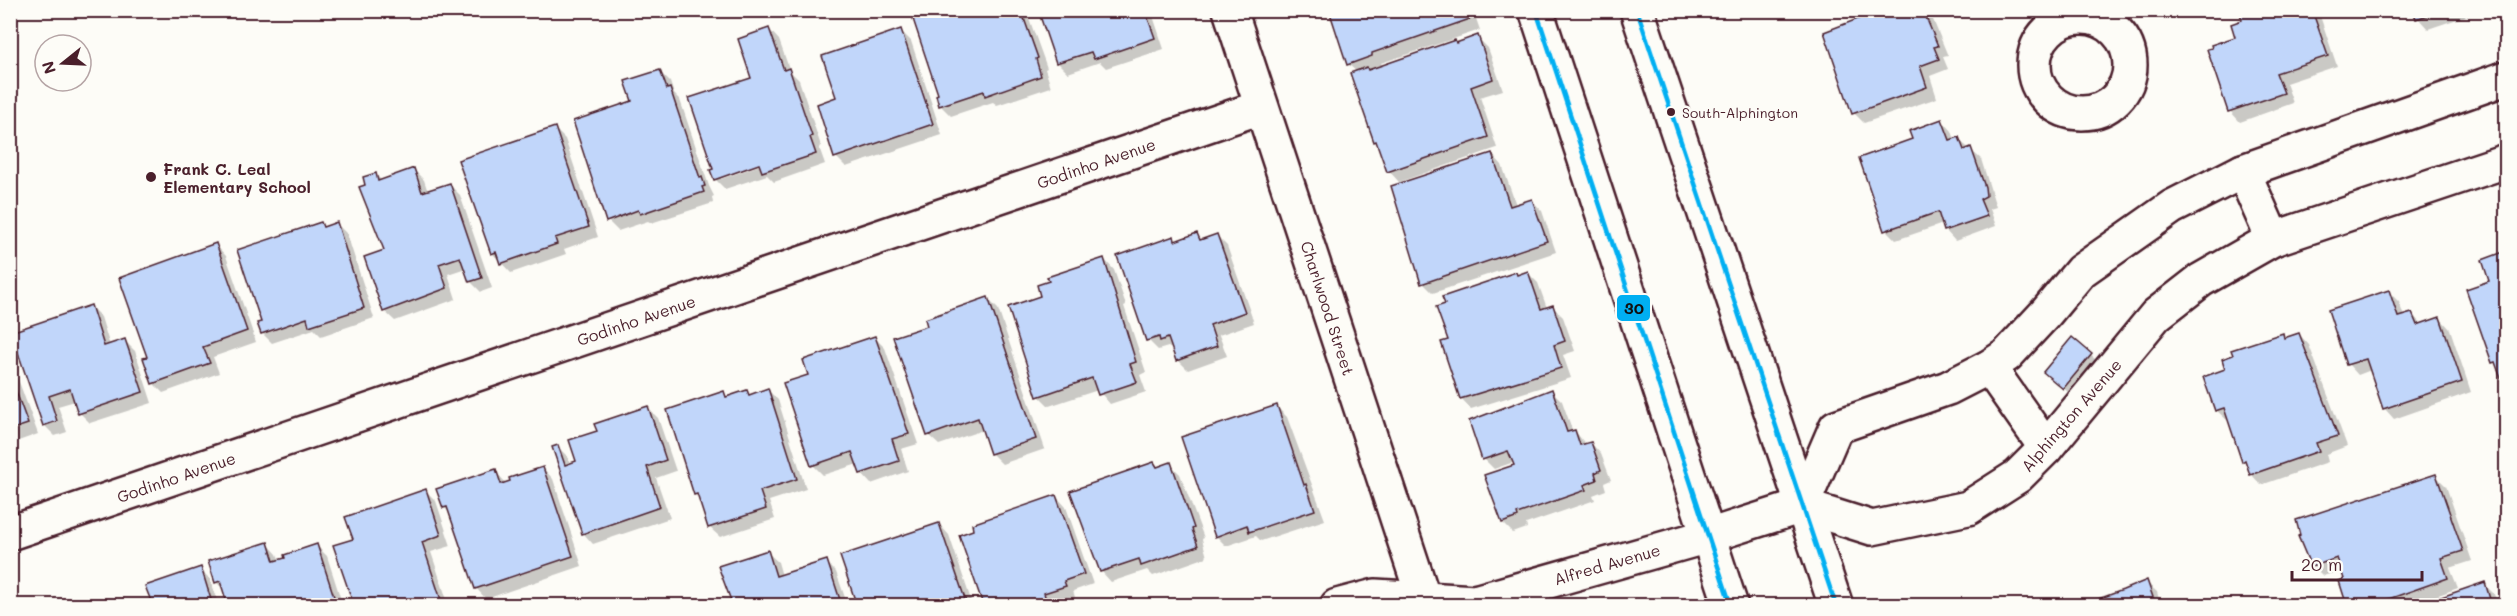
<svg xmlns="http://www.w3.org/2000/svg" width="2517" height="616" font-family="Mali,sans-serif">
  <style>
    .shadow { fill: #0003; fill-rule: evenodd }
    .building { fill: #c1d6fa; stroke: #4a1f2b; stroke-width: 1.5 }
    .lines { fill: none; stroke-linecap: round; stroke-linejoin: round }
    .minor-casing { stroke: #4a1f2b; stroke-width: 38 }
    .major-casing { stroke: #4a1f2b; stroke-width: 38 }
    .minor { stroke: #fdfcf7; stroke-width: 33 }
    .major { stroke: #fdfcf7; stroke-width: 33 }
    .bus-1-casing { stroke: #fdfcf7; stroke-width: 9 }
    .bus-1 { stroke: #00aff2; stroke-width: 4.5 }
    .bus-dot { fill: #4a1f2b; stroke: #fdfcf7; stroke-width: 2 }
    .labels { text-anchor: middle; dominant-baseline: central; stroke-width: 5; stroke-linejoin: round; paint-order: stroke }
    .bus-label { font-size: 14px; fill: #4a1f2b; stroke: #fdfcf7; text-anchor: start }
    .street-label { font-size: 16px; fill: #4a1f2b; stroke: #fdfcf7 }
    .poi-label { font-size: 16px; font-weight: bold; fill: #4a1f2b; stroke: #fdfcf7; text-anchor: start }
    .line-badge { stroke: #fdfcf7; stroke-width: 2 }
    .pale-badge-label { font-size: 16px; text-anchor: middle; font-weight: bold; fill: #111 }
  </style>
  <rect width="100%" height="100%" fill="#fdfcf7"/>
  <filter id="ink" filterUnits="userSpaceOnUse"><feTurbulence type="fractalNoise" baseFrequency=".0167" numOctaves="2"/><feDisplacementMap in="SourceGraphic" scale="12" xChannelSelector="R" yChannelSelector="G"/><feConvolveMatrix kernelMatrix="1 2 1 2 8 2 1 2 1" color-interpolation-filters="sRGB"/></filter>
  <g filter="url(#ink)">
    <g class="shadow">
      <path d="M943 10H1026L1047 68 1045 69 1051 87 997 105 993 102 951 116 941 106 937 96 940 95Z"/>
      <path d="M1040 10H1151L1164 49 1106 68 1100 62 1068 73 1057 62Z"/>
      <path d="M1331 10H1473L1480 30 1381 63 1382 67 1477 37 1488 48 1503 90 1480 97 1497 148 1399 182 1389 171 1380 145 1375 141 1357 72 1348 64Z"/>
      <path d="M1885 10H1929L1948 56 1943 57 1948 69 1930 76 1937 98 1864 123 1854 113Z"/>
      <path d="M2241 10H2318L2337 66 2286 83 2293 103 2240 122 2230 111 2237 38 2244 21Z"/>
      <path d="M2415 10H2484L2428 29 2418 18Z"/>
      <path d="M769 29 779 40 790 71 799 80 821 146 819 147 825 164 774 182 767 175 725 189 715 179 714 170 753 79ZM765 160 766 163 721 179V176Z"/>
      <path d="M901 31 911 41 942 135 846 167 836 157 838 98Z"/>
      <path d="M659 71 670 82 674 94 680 100 709 186 714 196 712 197 713 203 651 223 648 221 618 231 608 221 634 102Z"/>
      <path d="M1942 120 1952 131 1955 140 1958 139 1981 159 1996 207 1990 209 1996 226 1955 241 1945 230 1943 224 1896 240 1886 230 1914 140Z"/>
      <path d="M554 128 565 139 598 237 564 249 566 254 511 273 492 253Z"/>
      <path d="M1492 154 1502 165 1516 205 1532 200 1542 211 1556 252 1433 293 1423 283Z"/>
      <path d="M414 170 424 180 428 192 450 185 460 195 492 288 481 292 471 282 466 268 448 274 456 299 395 321 384 311 386 251 367 186 376 175 382 181Z"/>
      <path d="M321 223 325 228 337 224 347 234 374 318 321 336 314 329 272 343 262 333 263 323Z"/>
      <path d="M1197 235 1203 241 1217 236 1227 246 1254 323 1219 335 1227 356 1188 370 1178 360 1174 350 1168 347 1158 350 1148 340 1173 237 1178 242Z"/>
      <path d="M216 245 226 256 256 342 213 357 219 373 163 393 153 383 149 358Z"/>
      <path d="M2506 252V385L2499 367 2494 362 2468 290 2491 281 2484 260Z"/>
      <path d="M1104 259 1114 270 1126 305 1124 306 1146 372 1140 375 1146 392 1110 404 1098 390 1049 406 1039 396 1042 297Z"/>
      <path d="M1528 273 1538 283 1547 308 1553 307 1563 317 1575 351 1563 355 1571 378 1471 409 1461 398 1450 341 1517 276Z"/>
      <path d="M2388 291 2399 302 2404 317 2412 314 2422 325 2440 318 2450 329 2471 392 2394 419 2384 408 2371 370 2358 375 2348 364Z"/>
      <path d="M988 299 998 309 1045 449 1002 464 991 453 983 430 939 445 928 435 929 326Z"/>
      <path d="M91 307 101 317 110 346 125 341 135 351 152 403 90 423 80 413 75 401 58 406 67 432 55 436 44 425 13 333Z"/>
      <path d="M2299 334 2309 345 2347 446 2326 454 2328 462 2261 485 2251 474 2248 465 2244 461 2229 419 2227 420 2216 410 2227 370 2282 335 2286 339Z"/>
      <path d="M875 338 885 348 918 444 901 449 908 471 871 484 861 473 858 464 823 475 813 465 809 376Z"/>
      <path d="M2073 339 2097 361 2069 393 2051 377Z"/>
      <path d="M10 357 38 434 10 444Z"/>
      <path d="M768 390 778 400 806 489 769 501 775 519 720 537 709 527 700 499 696 494 723 393 729 398 747 392 750 396Z"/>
      <path d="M1552 391 1562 401 1573 432 1575 431 1586 445 1591 443 1601 454 1611 480 1604 483 1606 490 1593 495 1595 500 1526 524 1527 528 1513 533 1503 523 1516 466 1514 462 1494 469 1484 459Z"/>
      <path d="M1276 406 1287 417 1325 520 1261 541 1256 536 1226 546 1216 536Z"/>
      <path d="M648 408 658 418 676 471 656 478 670 518 593 544 583 533 557 446 568 457 570 465 578 462 599 432Z"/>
      <path d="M1154 463 1158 468 1170 464 1180 474 1204 538 1202 539 1207 557 1153 576 1147 570 1111 582 1101 571Z"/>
      <path d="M543 468 553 479 582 566 486 599 476 588 451 514 444 507 495 471 507 484Z"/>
      <path d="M2436 476 2446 486 2472 561 2450 568 2458 588 2408 606H2348L2346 580 2343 570 2323 576 2313 566 2302 536Z"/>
      <path d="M426 491 436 501 451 546 431 552 449 606H355V540Z"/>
      <path d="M1056 496 1066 507 1093 584 1073 591 1075 597 1054 604V606H987L983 601Z"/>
      <path d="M939 524 949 535 973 606H859Z"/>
      <path d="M267 543 277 554 280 561 317 546 327 556 343 606H229L224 590 216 582Z"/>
      <path d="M767 552 778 562 782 576 826 562 836 572 848 606H735Z"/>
      <path d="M200 569 210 579 219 606H141L152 602Z"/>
      <path d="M2146 582 2157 592 2161 606H2082Z"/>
      <path d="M2484 584 2494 594 2498 606H2420Z"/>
    </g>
    <g class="building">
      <path d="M938 10H1021L1038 58 1036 59 1041 76 985 96 984 91 939 106 936 95 938 94 913 19Z"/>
      <path d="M1038 10H1145L1155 38 1094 59 1091 52 1056 63Z"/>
      <path d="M1329 10H1467L1470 19 1372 53V56L1347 65Z"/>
      <path d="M1881 10H1923L1938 46 1934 47 1939 59 1920 66 1927 87 1852 114 1824 32Z"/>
      <path d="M2239 10H2312L2328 56 2276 73 2284 93 2228 112 2207 49 2212 48 2211 45 2235 37 2231 24 2242 20Z"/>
      <path d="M2413 10H2443L2416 19Z"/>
      <path d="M769 28 784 70 789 68 812 136 810 137 816 154 762 172 759 164 714 180 710 170 713 169 689 98 751 78 738 39Z"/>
      <path d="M901 29 933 124 834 158 817 104 836 97 822 56Z"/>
      <path d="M1478 35 1493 79 1471 87 1488 137 1387 172 1376 141 1374 142 1350 73 1367 67 1368 70 1455 40 1456 43Z"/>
      <path d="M660 70 667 89 670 88 700 178 702 177 705 186 702 187 704 192 640 214 638 210 606 222 573 121 632 101 625 81Z"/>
      <path d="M1942 119 1950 140 1959 137 1964 150 1971 147 1985 187 1986 196 1980 199 1987 216 1944 231 1938 212 1884 231 1859 158 1912 139 1909 131Z"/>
      <path d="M555 127 589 227 555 238 557 244 500 264 496 252 491 254 458 160Z"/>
      <path d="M1492 153 1510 206 1532 199 1547 241 1421 284 1391 186Z"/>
      <path d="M414 168 422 192 450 183 482 278 469 282 460 257 439 264 447 288 383 312 364 257 384 250 359 187 365 185 363 177 376 173 378 181Z"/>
      <path d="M321 222 323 227 337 222 364 308 309 326 307 318 261 334 257 323 261 322 237 250Z"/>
      <path d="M1197 233 1200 240 1217 234 1245 312 1210 325 1217 346 1176 361 1168 338 1160 341 1159 337 1146 341 1117 256 1174 236 1175 241Z"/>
      <path d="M216 243 247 331 203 347 210 363 152 384 143 358 147 357 119 278Z"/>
      <path d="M2506 251V383L2503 384 2495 362 2492 363 2466 289 2489 281 2482 260Z"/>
      <path d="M1104 258 1136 362 1130 364 1137 382 1098 395 1092 378 1037 397 1008 307 1040 296 1037 285 1049 281 1047 277Z"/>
      <path d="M1528 271 1541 309 1553 305 1565 341 1554 345 1561 368 1460 399 1441 342 1448 340 1436 307 1445 304 1442 297 1516 272 1517 275Z"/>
      <path d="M2389 290 2398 317 2412 313 2417 325 2440 317 2462 382 2383 409 2366 359 2346 365 2328 310Z"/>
      <path d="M988 297 1036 439 990 454 978 418 927 436 893 337 927 326 925 319Z"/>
      <path d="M91 305 104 346 125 339 143 392 78 414 70 389 49 396 57 421 43 426 11 332Z"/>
      <path d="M2283 333 2284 338 2299 333 2338 436 2316 443 2319 451 2250 475 2245 460 2242 462 2224 408 2215 411 2203 377 2225 369 2222 359 2233 355 2231 350Z"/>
      <path d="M875 336 909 434 892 439 899 461 860 474 852 452 811 466 783 383 808 375 803 360Z"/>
      <path d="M2072 337 2092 354 2063 389 2043 372Z"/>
      <path d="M10 375 28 424 10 430Z"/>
      <path d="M768 388 797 479 760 491 766 509 708 528 697 494 694 495 667 410 724 391 726 397 747 390 749 395Z"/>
      <path d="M1552 389 1567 432 1575 430 1580 445 1591 442 1601 470 1595 473 1597 480 1584 485 1586 490 1517 514 1518 517 1502 523 1484 475 1514 465 1508 451 1482 460 1469 421Z"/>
      <path d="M1277 405 1304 485 1306 484 1315 510 1249 532 1247 525 1215 537 1181 437Z"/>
      <path d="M648 406 666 460 647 467 660 507 582 534 552 447 558 445 565 465 576 461 569 440 597 431 594 424Z"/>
      <path d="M1154 462 1157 467 1171 462 1194 528 1192 529 1198 546 1141 566 1139 559 1100 572 1070 491Z"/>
      <path d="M543 467 573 556 475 589 447 507 443 508 436 489 496 469 501 484 510 481 509 478Z"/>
      <path d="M2436 474 2463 551 2441 558 2448 578 2369 606H2347L2339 581 2344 579 2337 558 2311 567 2298 536 2300 535 2296 520Z"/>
      <path d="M426 489 441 535 422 542 443 606H386L385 602 376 606H354L333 545 353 539 345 517Z"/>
      <path d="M1056 495 1084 574 1064 581 1066 586 1044 593 1046 600 1029 606H986L984 601 982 602 959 535 973 530 972 524Z"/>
      <path d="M939 523 966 602 969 601 971 606H857L840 556Z"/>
      <path d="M268 542 274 561 285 558 284 555 317 544 337 606H228L220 581 215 583 208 561Z"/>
      <path d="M768 550 776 576 827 560 842 606H733L718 566Z"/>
      <path d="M201 567 213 606H136L151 601 145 586Z"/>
      <path d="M2147 580 2156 606H2079L2123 590Z"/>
      <path d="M2485 582 2492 606H2415Z"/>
    </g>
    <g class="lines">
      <g class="minor-casing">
        <g id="minor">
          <path d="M1230 10 1426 606"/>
          <circle cx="2082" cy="65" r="48"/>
          <path d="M2243 171 2273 239"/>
          <path d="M1989 367 2046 448"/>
          <path d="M1802 506 1836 427 1948 388 1989 367 2007 355 2046 313 2081 271 2172 207 2243 171 2506 78"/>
          <path d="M1802 506 1872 528 1968 508 2018 476 2046 448 2156 315 2201 280 2273 239 2506 161"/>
          <path d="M10 533 1261 107"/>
          <path d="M1337 606 1375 596 1475 602 1708 536 1802 506"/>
        </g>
      </g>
      <g class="major-casing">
        <g id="major">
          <path d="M1536 10 1731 606"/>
          <path d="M1637 10 1836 606"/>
        </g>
      </g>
      <use href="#minor" class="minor"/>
      <use href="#major" class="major"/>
      <g class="bus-1-casing">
        <g id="bus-1">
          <path d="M1536 10 1731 606"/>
          <path d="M1637 10 1836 606"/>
        </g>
      </g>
      <use href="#bus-1" class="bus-1"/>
    </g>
  </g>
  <g class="bus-dot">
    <circle cx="1671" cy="112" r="5"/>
    <circle cx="151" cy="177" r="6"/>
  </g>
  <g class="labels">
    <g class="bus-label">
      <text x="1682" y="112">South-Alphington</text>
    </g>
    <g class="street-label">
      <text transform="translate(1096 163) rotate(-19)">Godinho Avenue</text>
      <text transform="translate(1328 308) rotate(72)">Charlwood Street</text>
      <text transform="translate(636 320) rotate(-19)">Godinho Avenue</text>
      <text transform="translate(2071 415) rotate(-49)">Alphington Avenue</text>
      <text transform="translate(176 477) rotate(-19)">Godinho Avenue</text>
      <text transform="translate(1607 564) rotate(-16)">Alfred Avenue</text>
    </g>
    <g class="poi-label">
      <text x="163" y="168">Frank C. Leal<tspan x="163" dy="18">Elementary School</tspan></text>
    </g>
  </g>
  <rect class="line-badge" x="1616" y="294" width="35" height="28" rx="6" fill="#00aff2"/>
  <g class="pale-badge-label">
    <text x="1634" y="314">30</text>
  </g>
  <rect width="2517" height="616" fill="none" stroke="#fdfcf7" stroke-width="36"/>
  <rect x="18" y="18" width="2481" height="580" fill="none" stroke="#4a1f2b" stroke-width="2" filter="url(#ink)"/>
  <g transform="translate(63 63) rotate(252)"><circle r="28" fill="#fdfcf7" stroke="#b5a4a5" stroke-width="1.5"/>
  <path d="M0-4.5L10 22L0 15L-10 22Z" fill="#4a1f2b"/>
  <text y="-9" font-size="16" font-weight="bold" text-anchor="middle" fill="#4a1f2b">N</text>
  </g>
  <path d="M2292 571v9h130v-9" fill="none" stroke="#4a1f2b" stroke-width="3"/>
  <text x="2301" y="571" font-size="18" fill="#4a1f2b" stroke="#fdfcf7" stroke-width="4.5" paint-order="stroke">20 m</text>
</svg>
